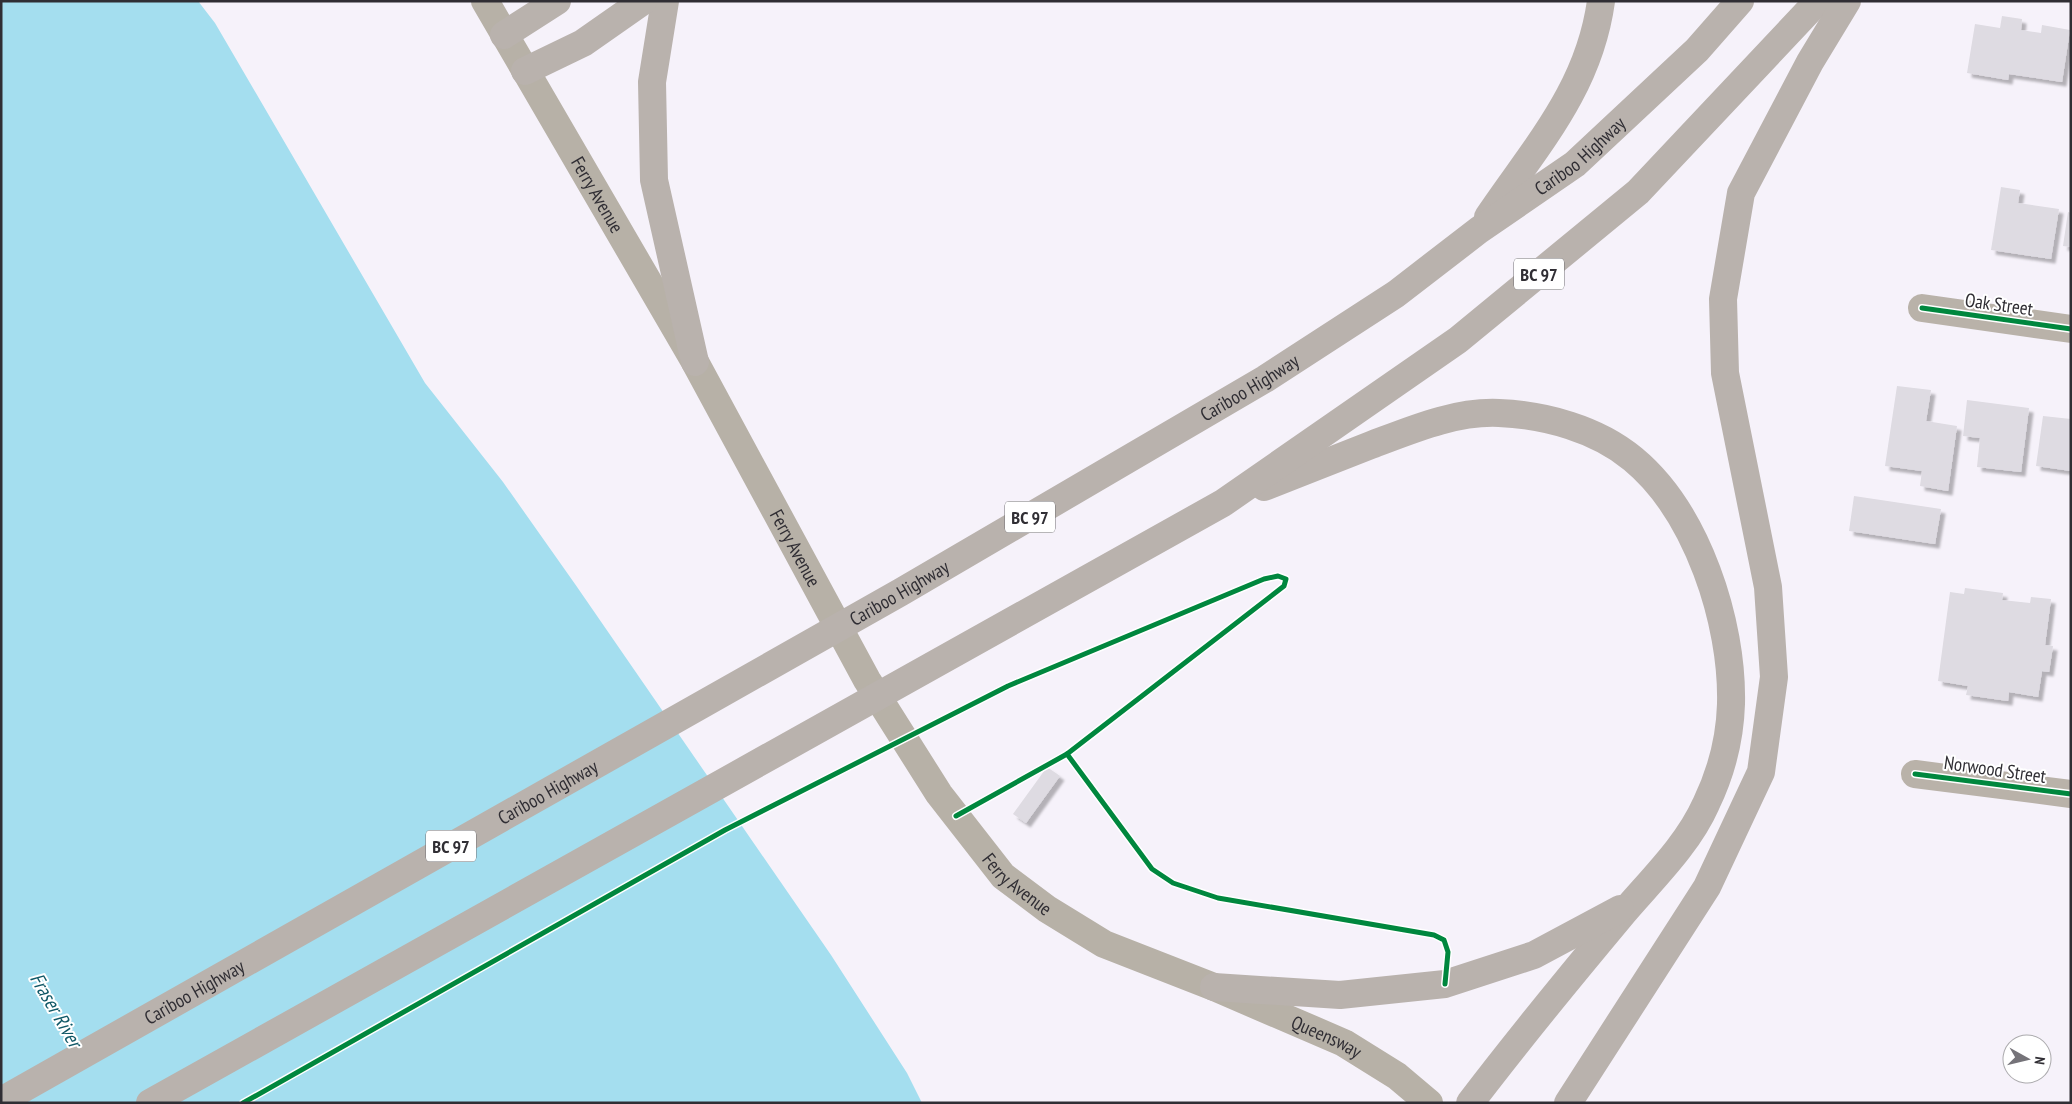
<svg xmlns="http://www.w3.org/2000/svg" width="2072" height="1104" font-family="'PT Sans Narrow',sans-serif">
  <style>
    .water { fill: #a4deef }
    .building { fill: #dedbe2; filter: url(#shadow) }
    .lines { fill: none; stroke-linecap: round; stroke-linejoin: round }
    .minor { stroke: #b9b2a9; stroke-width: 28 }
    .secondary { stroke: #b7b1a7; stroke-width: 28 }
    .trunk { stroke: #b9b2ad; stroke-width: 28 }
    .cycleway-casing { stroke: #fff; stroke-width: 8 }
    .cycleway { stroke: #00873e; stroke-width: 5 }
    .labels { text-anchor: middle; dominant-baseline: central; stroke-width: 4; stroke-linejoin: round; paint-order: stroke }
    .shield { fill: #fff; stroke: #6e6d71; stroke-width: 1 }
    .shield-label { font-size: 18px; font-weight: bold; fill: #302e34 }
    .street-label { font-size: 19px; fill: #302e34; stroke: #fff }
    .water-label { font-size: 20px; font-style: italic; fill: #105867; stroke: #fff }
  </style>
  <defs>
    <filter id="shadow"><feDropShadow dx="4.5" dy="4.5" stdDeviation="1" flood-color="#0004"/></filter>
  </defs>
  <rect width="100%" height="100%" fill="#f6f2fa"/>
  <path class="water" d="M1 1H198L215 23 425 383 503 482 575 584 831 955 907 1073 922 1103H1Z"/>
  <g class="building">
    <path d="M2002 16 2022 19 2021 30 2041 33 2042 25 2070 30 2062 82 2009 74 2008 80 1967 73 1975 24 2000 28Z"/>
    <path d="M2001 187 2020 190 2018 203 2059 209 2051 259 1991 250Z"/>
    <path d="M2068 212 2071 213V247L2063 246Z"/>
    <path d="M1897 386 1931 390 1926 421 1957 426 1948 491 1920 486 1922 471 1885 466Z"/>
    <path d="M1967 400 2029 408 2021 472 1977 467 1980 438 1963 436Z"/>
    <path d="M2043 416 2071 419V471L2036 466Z"/>
    <path d="M1854 496 1941 509 1935 544 1849 531Z"/>
    <path d="M1965 588 2003 593 2002 600 2030 603 2031 597 2051 599 2045 645 2053 646 2049 672 2042 671 2038 697 2009 692 2008 701 1966 695 1968 686 1938 681 1950 592 1964 594Z"/>
    <path d="M1047 767 1060 776 1026 823 1013 814Z"/>
  </g>
  <g class="lines">
    <g class="minor">
      <path d="M1922 308 2071 329"/>
      <path d="M1915 774 2071 794"/>
    </g>
    <path class="secondary" id="s1" d="M485 1 695 362 867 680 939 794 1003 876 1047 909 1104 944 1214 987 1344 1043 1397 1076 1429 1103"/>
    <g class="trunk">
      <path d="M665 1 652 82 654 180 695 362"/>
      <path d="M504 35 557 1"/>
      <path d="M525 71 583 43 643 1"/>
      <path d="M1488 217C1536 146 1589 89 1601 1"/>
      <path d="M1264 487C1300 473 1335 459 1371 445 1411 430 1455 411 1499 413 1545 415 1597 429 1633 459 1697 512 1733 622 1731 704 1730 738 1721 773 1706 804 1687 847 1648 883 1619 918 1568 979 1518 1040 1470 1103"/>
      <path d="M1214 987 1340 995 1445 984 1534 955 1620 909"/>
      <path id="s2" d="M1 1101 901 592 1265 379 1396 294 1479 230 1575 164 1697 50 1740 1"/>
      <path d="M150 1103 1223 503 1458 340 1638 192 1818 1"/>
      <path d="M1568 1103 1707 887 1761 772 1774 677 1768 587 1725 373 1723 299 1741 193 1810 62 1847 1"/>
    </g>
    <g class="cycleway-casing">
      <g id="cycleway">
        <path d="M1922 308 2071 329"/>
        <path d="M1067 754 1152 869 1173 883 1218 898 1434 935 1444 940 1448 952 1445 984"/>
        <path d="M1915 774 2071 794"/>
        <path d="M243 1103 725 830 1008 686 1264 579 1278 576 1286 579 1284 586 1067 754 956 816"/>
      </g>
    </g>
    <use href="#cycleway" class="cycleway"/>
  </g>
  <g class="labels">
    <g class="shield">
      <rect x="1514" y="258.5" width="50" height="31" rx="4"/>
      <rect x="1005" y="501.5" width="50" height="31" rx="4"/>
      <rect x="426" y="830.5" width="50" height="31" rx="4"/>
    </g>
    <g class="shield-label">
      <text x="1539" y="274">BC 97</text>
      <text x="1030" y="517">BC 97</text>
      <text x="451" y="846">BC 97</text>
    </g>
    <g class="street-label">
      <text stroke="none"><textPath href="#s2" startOffset="1842">Cariboo Highway</textPath></text>
      <text stroke="none"><textPath href="#s1" startOffset="224">Ferry Avenue</textPath></text>
      <text transform="translate(1999 304) rotate(8)">Oak Street</text>
      <text stroke="none"><textPath href="#s2" startOffset="1438">Cariboo Highway</textPath></text>
      <text stroke="none"><textPath href="#s1" startOffset="629">Ferry Avenue</textPath></text>
      <text stroke="none"><textPath href="#s2" startOffset="1032">Cariboo Highway</textPath></text>
      <text transform="translate(1995 769) rotate(8)">Norwood Street</text>
      <text stroke="none"><textPath href="#s2" startOffset="628">Cariboo Highway</textPath></text>
      <text stroke="none"><textPath href="#s1" startOffset="1034">Ferry Avenue</textPath></text>
      <text stroke="none"><textPath href="#s2" startOffset="222">Cariboo Highway</textPath></text>
      <text stroke="none"><textPath href="#s1" startOffset="1381">Queensway</textPath></text>
    </g>
    <g class="water-label">
      <text transform="translate(56 1010) rotate(60)">Fraser River</text>
    </g>
  </g>
  <rect width="2072" height="1104" fill="none" stroke="#302e34" stroke-width="5"/>
  <g transform="translate(2027 1059) rotate(98)"><circle r="24" fill="#ffffff" stroke="#acabae"/>
  <path d="M0-4L9 19L0 12L-9 19Z" fill="#757379"/>
  <text y="-8" font-size="14" font-weight="bold" text-anchor="middle" fill="#302e34">N</text>
  </g>
</svg>
